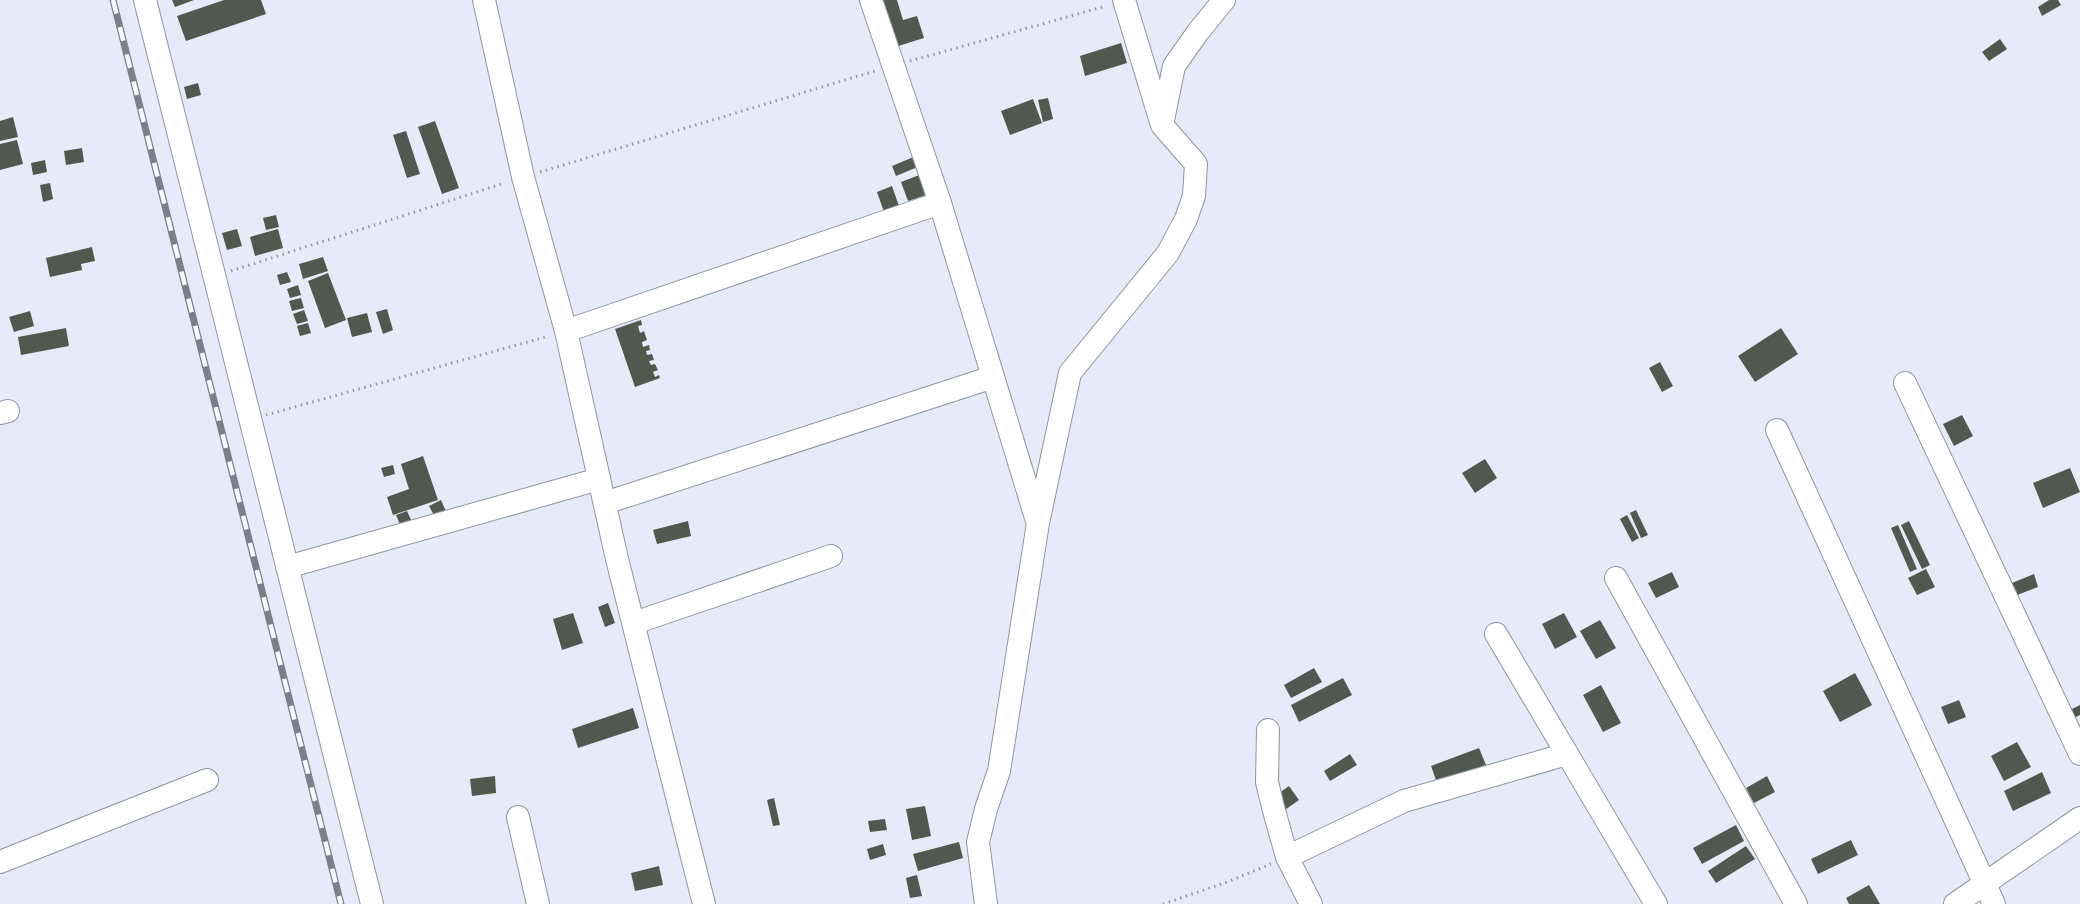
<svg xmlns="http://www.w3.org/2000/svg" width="2080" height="904" font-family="'Work Sans',sans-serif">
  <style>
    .building { fill: #51594e }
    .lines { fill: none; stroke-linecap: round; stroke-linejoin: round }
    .minor-casing { stroke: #9094a1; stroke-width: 24 }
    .path { stroke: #9497a1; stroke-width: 3; stroke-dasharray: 1.5 4.5; stroke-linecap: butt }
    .minor { stroke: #fff; stroke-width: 22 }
    .rail-casing { stroke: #7c7f88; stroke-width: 7 }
    .rail { stroke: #f7f9fe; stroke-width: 4.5; stroke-dasharray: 14; stroke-linecap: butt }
  </style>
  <rect width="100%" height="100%" fill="#e7ebf9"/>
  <g class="building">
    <path d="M172 0H194L175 7Z"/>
    <path d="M224 0H261L266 14 186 41 177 16Z"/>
    <path d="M878 0H897L903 20 917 16 924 38 892 48Z"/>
    <path d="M2049 0H2058L2061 5 2042 16 2038 7Z"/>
    <path d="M2000 39 2007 49 1989 61 1982 52Z"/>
    <path d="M1121 43 1127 63 1085 76 1080 56Z"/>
    <path d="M198 83 201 95 187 99 184 87Z"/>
    <path d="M1048 98 1053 119 1043 122 1038 100Z"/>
    <path d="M1033 99 1042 123 1010 135 1001 111Z"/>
    <path d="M13 117 18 137 0 141V121Z"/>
    <path d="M435 121 459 188 442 194 418 127Z"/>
    <path d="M406 131 420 174 407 178 393 135Z"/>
    <path d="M17 140 23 164 0 170V144Z"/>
    <path d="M82 148 84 162 66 165 64 151Z"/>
    <path d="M916 156 920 166 896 176 892 166Z"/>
    <path d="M45 160 47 172 33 175 31 163Z"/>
    <path d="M922 174 929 194 908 201 901 182Z"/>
    <path d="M50 183 53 199 43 202 40 185Z"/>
    <path d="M892 186 899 206 884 212 877 192Z"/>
    <path d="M276 215 279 227 266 230 263 218Z"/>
    <path d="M237 229 242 246 227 250 222 233Z"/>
    <path d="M278 229 283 248 255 256 250 237Z"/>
    <path d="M92 247 95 261 81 264 82 270 50 277 46 258Z"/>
    <path d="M323 257 328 271 303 279 299 264Z"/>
    <path d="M287 272 291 282 280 285 277 275Z"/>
    <path d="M328 273 346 320 325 328 308 281Z"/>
    <path d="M298 285 301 295 290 298 287 289Z"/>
    <path d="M301 298 304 308 292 311 289 301Z"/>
    <path d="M387 309 393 330 383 334 376 312Z"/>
    <path d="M304 310 308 321 297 324 293 314Z"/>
    <path d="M30 311 34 326 14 332 9 317Z"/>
    <path d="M367 313 372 332 352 337 347 318Z"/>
    <path d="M641 320 642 325 638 326 640 333 644 331 647 340 642 342 643 347 649 345 650 350 646 351 647 355 652 354 654 360 649 361 651 365 655 364 658 370 653 372 655 377 659 375 660 378 635 387 615 329Z"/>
    <path d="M308 323 311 333 300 336 297 326Z"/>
    <path d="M66 328 69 346 21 355 18 337Z"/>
    <path d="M1781 328 1798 354 1755 382 1738 356Z"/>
    <path d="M1660 362 1673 386 1662 392 1649 368Z"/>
    <path d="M1962 415 1973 436 1954 446 1943 424Z"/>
    <path d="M423 456 438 500 393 515 387 497 409 489 401 464Z"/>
    <path d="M1485 459 1497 478 1475 493 1462 473Z"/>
    <path d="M393 465 395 474 384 477 381 468Z"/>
    <path d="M2070 468 2080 492 2043 508 2033 483Z"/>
    <path d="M441 500 448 516 437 521 429 506Z"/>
    <path d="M1636 510 1648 535 1641 538 1630 513Z"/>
    <path d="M407 511 413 524 402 529 396 515Z"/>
    <path d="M1627 515 1639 538 1632 542 1620 519Z"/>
    <path d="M688 521 691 536 657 544 653 530Z"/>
    <path d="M1909 521 1930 565 1922 569 1901 525Z"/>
    <path d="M1898 525 1917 569 1910 572 1891 528Z"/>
    <path d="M1926 569 1935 587 1917 595 1908 578Z"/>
    <path d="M1672 572 1679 587 1656 598 1648 583Z"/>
    <path d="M2034 574 2038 587 2012 597 2007 585Z"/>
    <path d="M608 603 615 623 605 627 598 607Z"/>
    <path d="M573 613 583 643 562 650 553 619Z"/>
    <path d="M1564 613 1577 637 1555 649 1542 624Z"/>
    <path d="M1600 620 1616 648 1596 659 1580 631Z"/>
    <path d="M1314 668 1322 682 1291 698 1284 685Z"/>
    <path d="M1855 673 1872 705 1840 722 1823 691Z"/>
    <path d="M1343 678 1352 695 1299 722 1291 705Z"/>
    <path d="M1601 685 1621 723 1603 732 1583 695Z"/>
    <path d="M1959 700 1966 717 1948 724 1941 707Z"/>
    <path d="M2080 705V715L2072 719 2068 711Z"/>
    <path d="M633 708 639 728 578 748 572 729Z"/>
    <path d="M2017 742 2031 767 2004 781 1991 756Z"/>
    <path d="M1479 748 1486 765 1437 783 1431 766Z"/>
    <path d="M1350 754 1357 765 1330 781 1324 771Z"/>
    <path d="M2042 772 2051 793 2013 811 2004 791Z"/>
    <path d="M495 776 496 793 472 796 470 779Z"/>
    <path d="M1767 776 1775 792 1754 803 1746 788Z"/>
    <path d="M1289 786 1299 800 1282 812 1272 798Z"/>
    <path d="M774 798 780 825 773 826 767 800Z"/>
    <path d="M925 806 931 836 912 840 906 809Z"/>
    <path d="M885 819 887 830 870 832 868 821Z"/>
    <path d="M1736 825 1744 841 1702 864 1693 848Z"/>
    <path d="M1851 840 1858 855 1818 874 1811 859Z"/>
    <path d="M959 842 963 858 918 871 913 854Z"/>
    <path d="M883 844 886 855 870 860 867 849Z"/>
    <path d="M1746 846 1755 859 1716 883 1708 871Z"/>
    <path d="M659 866 663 885 635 891 631 873Z"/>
    <path d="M917 875 922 896 910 898 906 878Z"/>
    <path d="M1869 885 1880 904H1849L1846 898Z"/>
  </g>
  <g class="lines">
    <g class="minor-casing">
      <g id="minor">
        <path d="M145 0 372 904"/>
        <path d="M484 0 523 177 566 331 617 559 704 904"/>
        <path d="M871 0 940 203 1037 521"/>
        <path d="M1124 0 1161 122"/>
        <path d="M566 331 940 203"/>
        <path d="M1905 383 2080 754"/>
        <path d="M0 413 8 411"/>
        <path d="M1777 430 1994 904"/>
        <path d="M605 503 993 377"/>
        <path d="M287 567 599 479"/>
        <path d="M1616 578 1796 904"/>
        <path d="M634 623 831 556"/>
        <path d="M1496 634 1656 904"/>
        <path d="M1268 730 1267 782 1273 807 1287 857 1311 904"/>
        <path d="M518 817 538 904"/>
        <path d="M1287 857 1404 801 1567 754"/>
        <path d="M0 862 207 780"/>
        <path d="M986 904 978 842 986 809 999 771 1038 523 1070 373 1168 253 1186 219 1194 196 1196 164 1162 125 1174 66 1198 32 1224 0"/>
        <path d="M1955 904 2080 818"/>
      </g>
    </g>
    <g class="path">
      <path d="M910 61 1106 6"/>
      <path d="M540 172 875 71"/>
      <path d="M231 271 505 183"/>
      <path d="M266 415 549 336"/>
      <path d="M1163 904 1227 882 1271 864"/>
    </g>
    <use href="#minor" class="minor"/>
    <g class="rail-casing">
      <path id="rail" d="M113 0 341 904"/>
    </g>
    <use href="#rail" class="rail"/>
  </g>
</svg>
